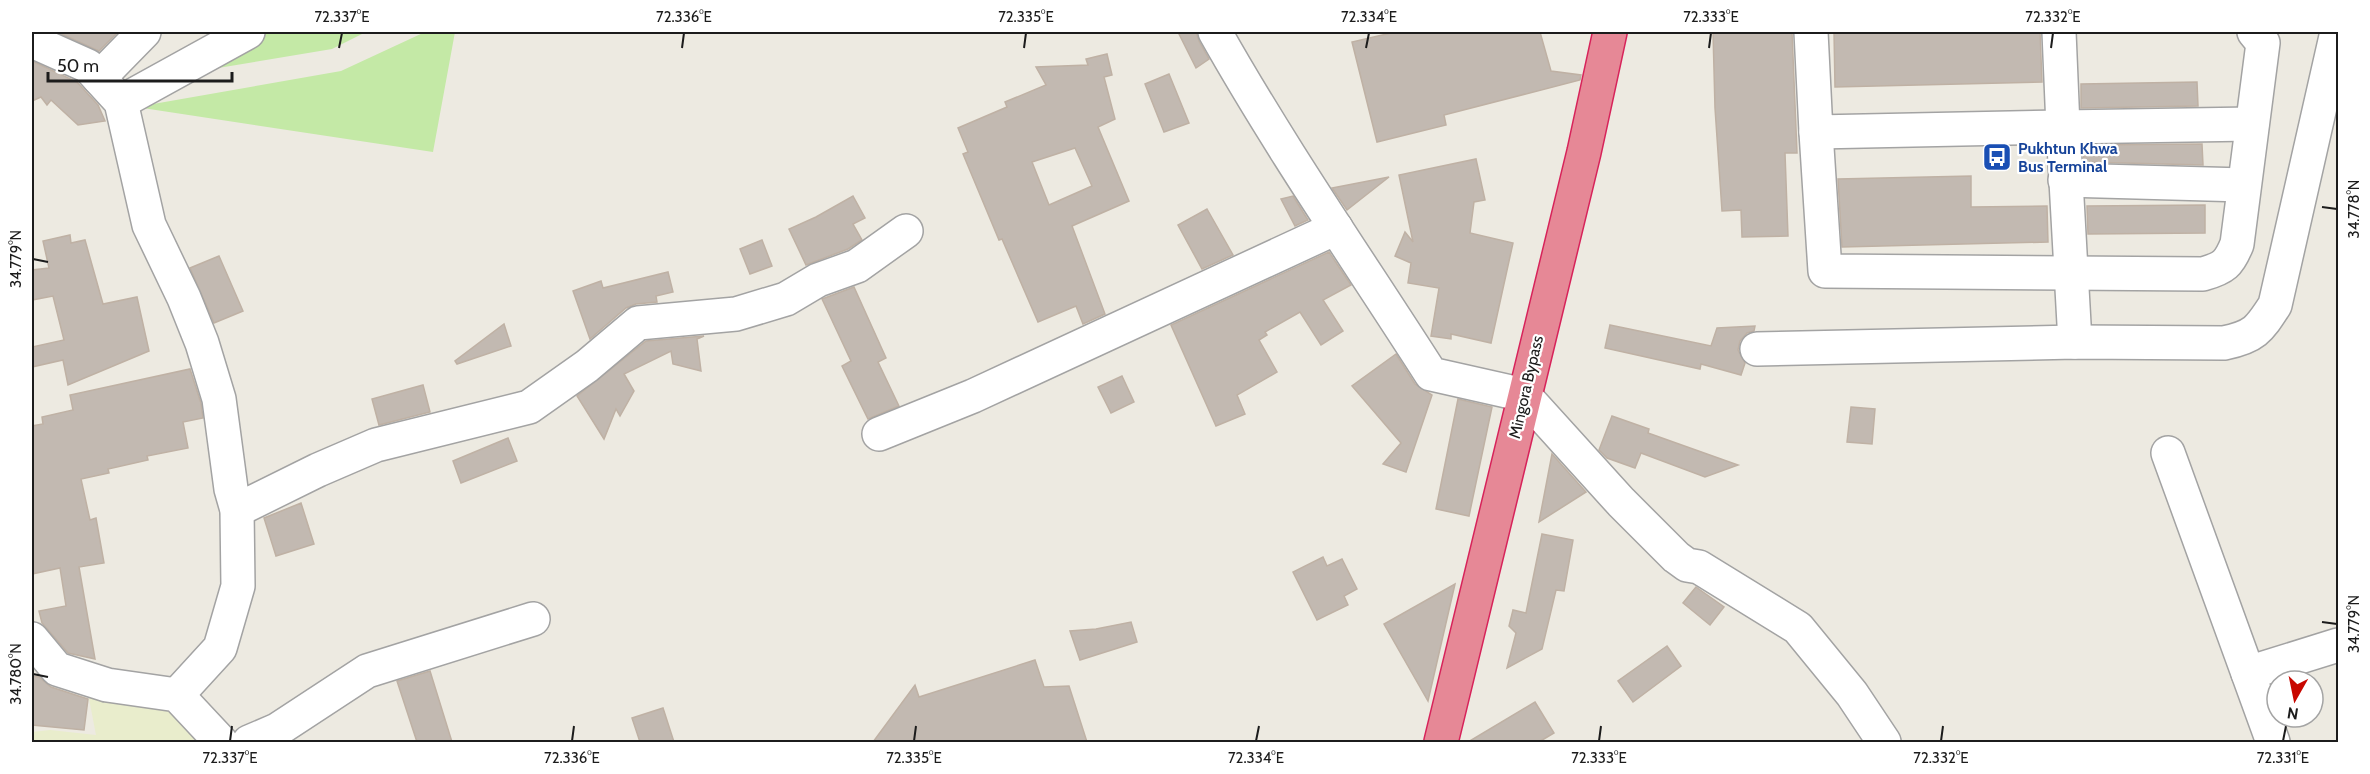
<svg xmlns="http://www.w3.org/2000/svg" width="2370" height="774" font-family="Cabin,sans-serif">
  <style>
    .farmland { fill: #e9edcc }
    .grass { fill: #c4e9a6 }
    .building { fill: #c2b9b1; stroke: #bfb1a4; stroke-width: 1.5; fill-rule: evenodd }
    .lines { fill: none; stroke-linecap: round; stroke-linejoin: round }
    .minor-casing { stroke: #a3a3a3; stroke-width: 36 }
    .highway-casing { stroke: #d7235a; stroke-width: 36 }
    .minor { stroke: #fff; stroke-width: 33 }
    .highway { stroke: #e68896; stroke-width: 33 }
    .ticks { fill: none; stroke: #1c1c1c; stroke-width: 2 }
    .labels { text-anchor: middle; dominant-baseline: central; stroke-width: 4.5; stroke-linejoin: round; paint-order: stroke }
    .transit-label { font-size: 16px; font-weight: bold; fill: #164399; stroke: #fff; text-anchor: start }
    .street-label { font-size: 16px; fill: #1c1c1c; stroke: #fff }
    .neatline { fill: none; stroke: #1c1c1c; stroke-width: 2 }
    .ticks-label { font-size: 15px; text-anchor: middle; fill: #1c1c1c }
  </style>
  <rect width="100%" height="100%" fill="#edeae1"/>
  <path class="farmland" d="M85 678 177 695 221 742H32V732L50 730 96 735Z"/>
  <g class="grass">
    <path d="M258 32H366L332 49 182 74Z"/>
    <path d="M425 32H455L433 152 136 107 341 71Z"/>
  </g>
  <g class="building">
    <path d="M57 32H118L99 51Z"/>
    <path d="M1178 32H1196L1199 41 1209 59 1196 68Z"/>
    <path d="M1395 32H1540L1551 71 1581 75 1580 80 1444 115 1446 125 1377 142 1352 42Z"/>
    <path d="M1713 32H1792L1797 153H1785L1788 236 1742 237 1741 210 1722 211 1715 108Z"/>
    <path d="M1834 32H2040L2042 82 1835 87Z"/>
    <path d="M1107 54 1112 75 1104 77 1115 119 1098 127 1129 201 1072 226 1105 314 1083 324 1076 306 1038 322 1002 239 999 240 963 154 968 152 958 128 1007 107 1005 102 1046 85 1036 67 1088 65 1086 59ZM1075 148 1092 186 1049 205 1032 162Z"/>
    <path d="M32 61 77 82 98 105 105 121 78 125 51 100 47 105 41 97 32 101Z"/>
    <path d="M1169 74 1189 123 1164 132 1145 84Z"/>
    <path d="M2197 82 2198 106 2081 108V84Z"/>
    <path d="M2202 144 2203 165 2084 162 2083 145Z"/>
    <path d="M1476 159 1485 200 1474 202 1470 233 1513 243 1491 343 1451 334V339L1431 336 1439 288 1408 283 1411 263 1395 256 1405 232 1413 242 1399 175Z"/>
    <path d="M1971 176V207L2047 206 2048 242 1842 247 1838 179Z"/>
    <path d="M1389 177 1347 210 1332 188Z"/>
    <path d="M853 196 865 218 853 224 862 240 848 249 806 265 789 229 816 217Z"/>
    <path d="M1293 196 1308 220 1295 226 1281 199Z"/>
    <path d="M2205 205V233L2088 234 2087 206Z"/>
    <path d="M1207 209 1233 255 1202 269 1178 225Z"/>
    <path d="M70 235 71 243 85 240 103 304 137 297 149 351 68 385 63 360 32 367V347L64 340 53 296 32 300V270L49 268 43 241Z"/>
    <path d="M762 240 772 266 750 274 740 249Z"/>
    <path d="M1329 252 1351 285 1323 300 1343 331 1321 345 1300 312 1265 332 1267 335 1259 340 1277 372 1237 395 1245 414 1216 426 1171 325Z"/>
    <path d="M219 256 243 311 214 323 190 268Z"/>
    <path d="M668 272 673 292 656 296 657 302 636 304 626 308 590 339 573 291 601 281 603 288Z"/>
    <path d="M854 287 886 358 878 362 899 406 868 419 842 366 851 361 822 299Z"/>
    <path d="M504 324 511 346 457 364 455 361Z"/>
    <path d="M1610 325 1711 346 1717 328 1755 326 1754 331 1747 333 1740 341 1738 350 1745 363 1741 375 1701 364 1700 369 1605 348Z"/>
    <path d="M704 336 697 339 701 371 673 364 671 351 624 374 634 391 620 416 616 409 604 439 577 396 646 341Z"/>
    <path d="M1396 354 1415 384 1432 395 1406 472 1383 464 1401 443 1352 386Z"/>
    <path d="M190 369 201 403 203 418 183 422 188 448 147 456 148 460 108 469 109 473 81 479 90 520 96 518 104 563 79 567 95 659 68 653 42 623 39 611 66 606 60 568 32 574V426L43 424 42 417 73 410 70 395Z"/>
    <path d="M1122 376 1134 402 1111 413 1098 387Z"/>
    <path d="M423 385 430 412 379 425 372 399Z"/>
    <path d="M1458 399 1492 407 1469 516 1436 509Z"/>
    <path d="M1851 407 1875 409 1872 444 1847 442Z"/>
    <path d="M1612 416 1649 429 1648 433 1738 465 1705 477 1641 453 1635 468 1607 458 1599 450Z"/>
    <path d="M508 438 517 461 461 483 453 461Z"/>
    <path d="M1552 454 1586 492 1539 522Z"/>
    <path d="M301 503 314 544 276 556 264 518Z"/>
    <path d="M1542 534 1573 540 1564 591 1556 590 1542 649 1507 668 1516 633 1509 626 1513 610 1526 613Z"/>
    <path d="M1323 557 1327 566 1342 559 1357 589 1344 596 1348 605 1317 620 1293 572Z"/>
    <path d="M1455 584 1428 701 1384 624Z"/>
    <path d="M1696 587 1724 607 1710 625 1683 603Z"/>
    <path d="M1131 622 1137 642 1080 660 1070 631 1096 629Z"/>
    <path d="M1667 646 1681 666 1633 702 1618 681Z"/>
    <path d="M1035 660 1044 687 1069 686 1087 742H873L915 685 919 697Z"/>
    <path d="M430 671 452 742H417L397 681Z"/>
    <path d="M32 676 39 677 51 687 88 699 84 730 32 725Z"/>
    <path d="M1535 702 1554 733 1539 742H1468Z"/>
    <path d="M663 708 674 742H640L632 718Z"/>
  </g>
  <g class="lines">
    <g class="minor-casing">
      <g id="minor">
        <path d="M1215 32C1281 149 1358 260 1431 374L1524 395 1621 502 1676 557 1687 565 1699 567 1798 628 1852 694 1884 742"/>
        <path d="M1811 32 1816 132 2063 127 2075 342"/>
        <path d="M2059 32 2063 127 2252 124"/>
        <path d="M32 41 88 66 121 102 149 225 184 298 202 343 219 399 231 489 237 510 238 586 220 648 177 695"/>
        <path d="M99 78 144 32"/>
        <path d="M121 102 248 32"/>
        <path d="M1816 132 1825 271 2203 274C2224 268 2229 264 2237 244L2263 43 2254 32"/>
        <path d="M2065 180 2244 185"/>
        <path d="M1757 349 2075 342 2224 343C2254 337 2259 330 2275 305L2337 32"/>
        <path d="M879 434 973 396 1336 228"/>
        <path d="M2168 453 2273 742"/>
        <path d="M237 510 318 470 376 445 529 407 587 366 638 323 736 314 786 299 818 280 857 266 906 231"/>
        <path d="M32 639 57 669 107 685 177 695 221 742"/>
        <path d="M2248 673 2338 645"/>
        <path d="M249 742 277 730 367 671 533 619"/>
      </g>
    </g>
    <g class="highway-casing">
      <path id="highway" d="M1441 742 1584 152 1610 32"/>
    </g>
    <use href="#minor" class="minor"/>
    <use href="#highway" class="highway"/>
  </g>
  <path class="ticks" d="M339 48 342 33M682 48 684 33M1024 48 1026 33M1366 48 1369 33M1709 48 1711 33M2051 48 2053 33M2322 207 2337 209M33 259 48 262M2322 622 2337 624M33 674 48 677M230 741 232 726M572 741 574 726M914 741 916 726M1256 741 1259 726M1599 741 1601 726M1941 741 1943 726M2283 741 2286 726"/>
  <defs>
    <g id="bus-square" transform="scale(1.5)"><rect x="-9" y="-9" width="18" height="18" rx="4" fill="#1a4fb4" stroke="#fff"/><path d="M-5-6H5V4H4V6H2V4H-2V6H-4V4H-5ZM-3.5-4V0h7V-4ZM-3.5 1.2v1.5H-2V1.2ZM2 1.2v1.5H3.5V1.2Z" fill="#fff"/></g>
  </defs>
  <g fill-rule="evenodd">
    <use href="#bus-square" x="1997" y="157"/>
  </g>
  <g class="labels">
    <g class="transit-label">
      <text x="2018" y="148">Pukhtun Khwa<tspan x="2018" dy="18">Bus Terminal</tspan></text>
    </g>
    <g class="street-label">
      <text transform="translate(1526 387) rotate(-77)">Mingora Bypass</text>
    </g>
  </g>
  <rect width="2370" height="774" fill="none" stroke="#ffffff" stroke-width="66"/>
  <g transform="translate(2295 699) rotate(189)"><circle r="28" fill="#ffffff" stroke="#a4a4a4" stroke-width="1.5"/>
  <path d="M0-4.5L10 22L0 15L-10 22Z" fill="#c80700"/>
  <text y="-9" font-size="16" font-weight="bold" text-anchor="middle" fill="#1c1c1c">N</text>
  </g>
  <path d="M48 72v9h184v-9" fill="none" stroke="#1c1c1c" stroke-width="3"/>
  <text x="57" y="72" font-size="18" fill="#1c1c1c" stroke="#ffffff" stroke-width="4.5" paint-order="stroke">50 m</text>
  <rect x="33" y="33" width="2304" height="708" class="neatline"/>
  <g class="ticks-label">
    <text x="342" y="22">72.337°E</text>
    <text x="684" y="22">72.336°E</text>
    <text x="1026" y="22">72.335°E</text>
    <text x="1369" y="22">72.334°E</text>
    <text x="1711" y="22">72.333°E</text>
    <text x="2053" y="22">72.332°E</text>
    <text transform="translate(2354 209) rotate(-90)" y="5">34.778°N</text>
    <text transform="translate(16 259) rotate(-90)" y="5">34.779°N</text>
    <text transform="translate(2354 624) rotate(-90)" y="5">34.779°N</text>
    <text transform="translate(16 674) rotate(-90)" y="5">34.780°N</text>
    <text x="230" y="763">72.337°E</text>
    <text x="572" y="763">72.336°E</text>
    <text x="914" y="763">72.335°E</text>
    <text x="1256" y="763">72.334°E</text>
    <text x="1599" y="763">72.333°E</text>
    <text x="1941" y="763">72.332°E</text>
    <text x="2283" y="763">72.331°E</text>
  </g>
</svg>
